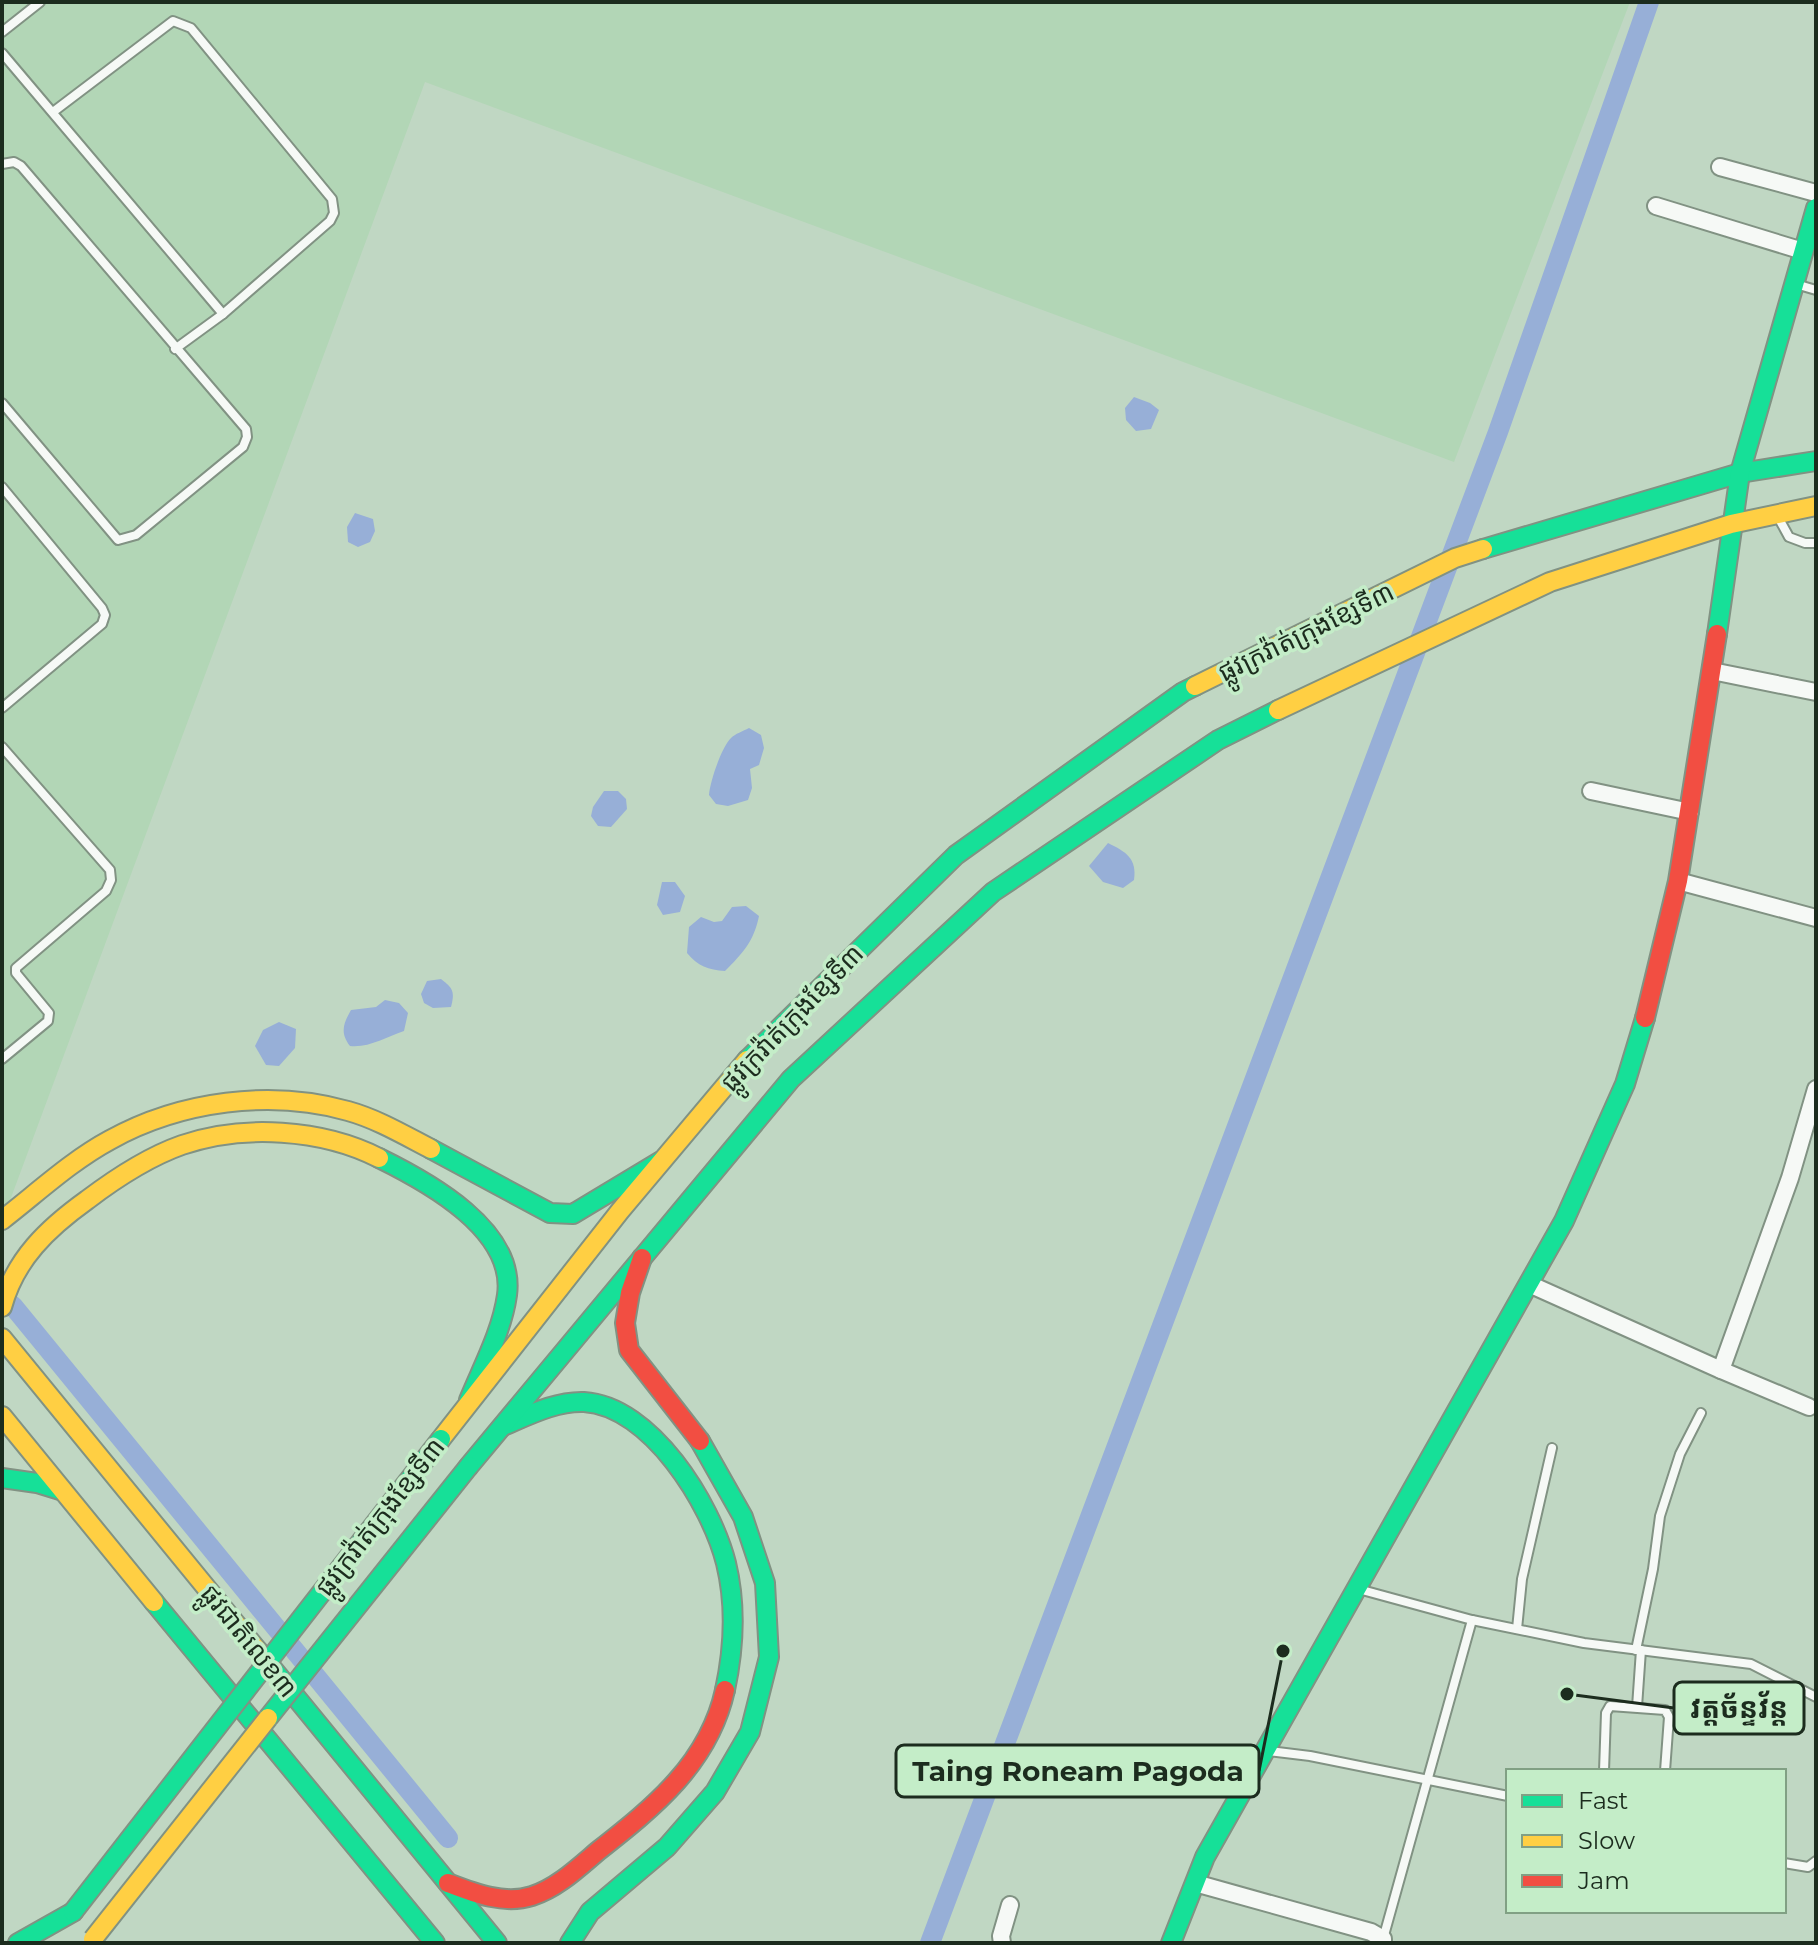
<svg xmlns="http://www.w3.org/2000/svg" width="1818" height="1945" font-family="Montserrat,'Noto Sans Khmer',sans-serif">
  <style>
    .built { fill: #b2d6b6 }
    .water { fill: #97afd7 }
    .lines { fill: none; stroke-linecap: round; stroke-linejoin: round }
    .canal { stroke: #97afd7; stroke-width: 20 }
    .lane-casing { stroke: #819283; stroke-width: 12 }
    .street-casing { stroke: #819283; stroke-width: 20 }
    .fast-casing { stroke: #819283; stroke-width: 22 }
    .slow-casing { stroke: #819283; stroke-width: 22 }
    .jam-casing { stroke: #819283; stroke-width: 22 }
    .lane { stroke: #f6f9f6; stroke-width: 8 }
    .street { stroke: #f6f9f6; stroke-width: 16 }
    .fast { stroke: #16e098; stroke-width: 18 }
    .slow { stroke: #ffcf43; stroke-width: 18 }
    .jam { stroke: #f24e42; stroke-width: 18 }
    .fast-bridge-casing { stroke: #819283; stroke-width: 22; stroke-linecap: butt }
    .slow-bridge-casing { stroke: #819283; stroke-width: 22; stroke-linecap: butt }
    .fast-bridge { stroke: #16e098; stroke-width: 18 }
    .slow-bridge { stroke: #ffcf43; stroke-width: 18 }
    .labels { text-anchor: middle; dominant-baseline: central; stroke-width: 7; stroke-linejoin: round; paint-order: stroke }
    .street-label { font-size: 26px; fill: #1c2c1e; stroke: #c4edc8 }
    .leader { fill: none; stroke: #1c2c1e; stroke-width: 3 }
    .callout-dot { fill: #1c2c1e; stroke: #c4edc8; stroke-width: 3 }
    .callout { fill: #c4edc8; stroke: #1c2c1e; stroke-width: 3 }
    .callout-label { font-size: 28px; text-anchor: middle; font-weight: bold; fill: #1c2c1e }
  </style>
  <rect width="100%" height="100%" fill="#c0d7c3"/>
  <path class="built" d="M2 2H1630L1454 462 425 82 2 1222Z"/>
  <g class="water">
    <path d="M1134 397 1150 403 1159 410 1151 429 1136 431 1126 420 1125 408Z"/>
    <path d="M355 513 373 519 375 531 370 542 358 547 348 542 347 527Z"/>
    <path d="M749 728 761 735 764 748 759 765 750 769 752 788 748 800 728 806 716 804 709 795C710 782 721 748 731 738 735 734 743 731 749 728Z"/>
    <path d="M604 791H618L626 799 627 809 611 827 598 826 591 816 593 807Z"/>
    <path d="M1108 843C1126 852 1137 858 1134 880L1123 888 1103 882 1089 866Z"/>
    <path d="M662 882H675L685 896 680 912 663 915 657 905Z"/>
    <path d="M746 906 759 916C754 941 743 953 725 971 708 970 698 966 687 953L689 927 701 917 714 922 722 921 732 907Z"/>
    <path d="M441 979C453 988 455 992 451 1007L433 1008 424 1003 421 994 427 981Z"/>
    <path d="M385 1000 399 1003 408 1013 404 1031C386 1037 369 1048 350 1046 340 1033 343 1024 351 1010L376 1007Z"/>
    <path d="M279 1022 296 1029 295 1048 279 1066 266 1065 255 1046 263 1030Z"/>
  </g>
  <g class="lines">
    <g class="canal">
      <path d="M13 1306 448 1838"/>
      <path d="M930 1943 1498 432 1649 2"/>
    </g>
    <g class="lane-casing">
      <g id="lane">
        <path d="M2 32 40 2"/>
        <path d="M2 53 223 314"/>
        <path d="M53 112 173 21 191 28 332 199 334 213 330 221 223 314 175 349"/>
        <path d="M2 164 14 162 21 166 246 429 247 437 243 447 136 535 118 540 2 403"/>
        <path d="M1799 285 1816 290"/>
        <path d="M2 487 102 608 105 615 102 624 2 708"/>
        <path d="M1778 517 1789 537 1805 543H1816"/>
        <path d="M2 747 110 870 111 880 106 891 16 968V973L49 1013 48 1021 2 1059"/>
        <path d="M1362 1590 1472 1620 1584 1643 1751 1664 1816 1697"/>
        <path d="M1517 1629 1522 1579 1552 1448"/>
        <path d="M1636 1650 1653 1569 1660 1516 1680 1454 1701 1413"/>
        <path d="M1637 1707 1641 1650"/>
        <path d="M1269 1751 1310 1756 1508 1796"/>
        <path d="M1604 1771 1606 1713 1610 1706 1665 1710 1669 1717 1665 1771"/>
        <path d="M1784 1863 1808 1867 1816 1861"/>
        <path d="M1383 1939 1472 1620"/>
      </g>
    </g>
    <g class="street-casing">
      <g id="street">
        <path d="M1720 167 1816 193"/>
        <path d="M1656 206 1803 251"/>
        <path d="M1712 671 1816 692"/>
        <path d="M1591 791 1690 812"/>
        <path d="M1678 881 1816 918"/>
        <path d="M1529 1284 1721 1370 1809 1407"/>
        <path d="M1721 1370 1790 1178 1816 1089"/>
        <path d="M1195 1883 1371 1932 1383 1939V1943"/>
        <path d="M1002 1943 1001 1936 1010 1905"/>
      </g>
    </g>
    <g class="fast-casing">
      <g id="fast">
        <path d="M1483 549 1740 473 1816 461"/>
        <path d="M1717 634 1740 473 1816 208"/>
        <path d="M747 1060 956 855 1183 692 1195 686"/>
        <path d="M431 1149 550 1213 573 1214 661 1161"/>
        <path d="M379 1158C428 1182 516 1230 507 1295 502 1331 483 1366 469 1400"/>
        <path d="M503 1426C529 1415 556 1401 584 1402 651 1406 711 1504 726 1563 736 1604 734 1648 725 1690"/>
        <path d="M469 1466 791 1079 993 892 1218 740 1278 710"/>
        <path d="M2 1478 37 1483 63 1491"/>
        <path d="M154 1602 435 1943"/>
        <path d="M258 1651 497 1943"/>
        <path d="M18 1943 73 1912"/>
        <path d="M570 1943 590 1912 667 1847 715 1792 750 1732 769 1657 765 1583 743 1517 700 1441"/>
        <path d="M1171 1943 1205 1857 1564 1221 1625 1084 1645 1018"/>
      </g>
    </g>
    <g class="slow-casing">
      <g id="slow">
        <path d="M1195 686 1455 558 1483 549"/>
        <path d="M1278 710 1550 582 1731 524 1816 506"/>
        <path d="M2 1220C37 1193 71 1161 110 1140 180 1101 271 1089 348 1111 377 1119 404 1135 431 1149"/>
        <path d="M2 1307C15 1259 48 1228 87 1200 116 1178 148 1157 182 1145 243 1124 322 1129 379 1158"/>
        <path d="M2 1338 258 1651"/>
        <path d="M2 1416 154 1602"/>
        <path d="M441 1439 620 1211 747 1060"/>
      </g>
    </g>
    <g class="jam-casing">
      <g id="jam">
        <path d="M1645 1018 1678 881 1717 634"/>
        <path d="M642 1258 630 1293 625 1323 629 1350 700 1441"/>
        <path d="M448 1883C474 1893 504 1905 532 1896 557 1888 578 1868 598 1851 654 1807 709 1763 725 1690"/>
      </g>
    </g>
    <use href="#lane" class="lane"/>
    <use href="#street" class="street"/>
    <use href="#fast" class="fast"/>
    <use href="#slow" class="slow"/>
    <use href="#jam" class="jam"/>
    <g class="fast-bridge-casing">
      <g id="fast-bridge">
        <path d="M268 1718 469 1466"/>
        <path d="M73 1912 441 1439"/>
      </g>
    </g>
    <g class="slow-bridge-casing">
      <path id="slow-bridge" d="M93 1939 268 1718"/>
    </g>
    <use href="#fast-bridge" class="fast-bridge"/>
    <use href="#slow-bridge" class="slow-bridge"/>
  </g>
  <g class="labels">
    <g class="street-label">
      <text transform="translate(1306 632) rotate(-26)">ផ្លូវក្រវ៉ាត់ក្រុងខ្សែទី៣</text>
      <text transform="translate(792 1018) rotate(-46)">ផ្លូវក្រវ៉ាត់ក្រុងខ្សែទី៣</text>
      <text transform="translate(380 1517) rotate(-52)">ផ្លូវក្រវ៉ាត់ក្រុងខ្សែទី៣</text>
      <text transform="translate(249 1641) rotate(51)">ផ្លូវជាតិលេខ៣</text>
    </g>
  </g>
  <path class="leader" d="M1567 1694L1674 1708M1283 1651L1259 1771"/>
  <g class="callout-dot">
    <circle cx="1567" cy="1694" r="8"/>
    <circle cx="1283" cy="1651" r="8"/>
  </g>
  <g class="callout">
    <rect x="1674" y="1682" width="130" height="52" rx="8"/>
    <rect x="896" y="1745" width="363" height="52" rx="8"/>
  </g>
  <g class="callout-label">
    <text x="1739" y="1718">វត្តច័ន្ទវ័ន្ត</text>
    <text x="1078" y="1781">Taing Roneam Pagoda</text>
  </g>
  <rect width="1818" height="1945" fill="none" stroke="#1c2c1e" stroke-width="8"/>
  <rect x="1506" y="1769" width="280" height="144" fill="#c4edc8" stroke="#81a084" stroke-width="2"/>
  <rect x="1522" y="1795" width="40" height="12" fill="#16e098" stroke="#81a084" stroke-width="2"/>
  <text x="1578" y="1809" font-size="24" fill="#1c2c1e">Fast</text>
  <rect x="1522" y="1835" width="40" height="12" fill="#ffcf43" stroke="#81a084" stroke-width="2"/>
  <text x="1578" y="1849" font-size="24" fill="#1c2c1e">Slow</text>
  <rect x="1522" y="1875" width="40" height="12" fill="#f24e42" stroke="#81a084" stroke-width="2"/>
  <text x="1578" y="1889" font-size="24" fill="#1c2c1e">Jam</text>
</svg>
